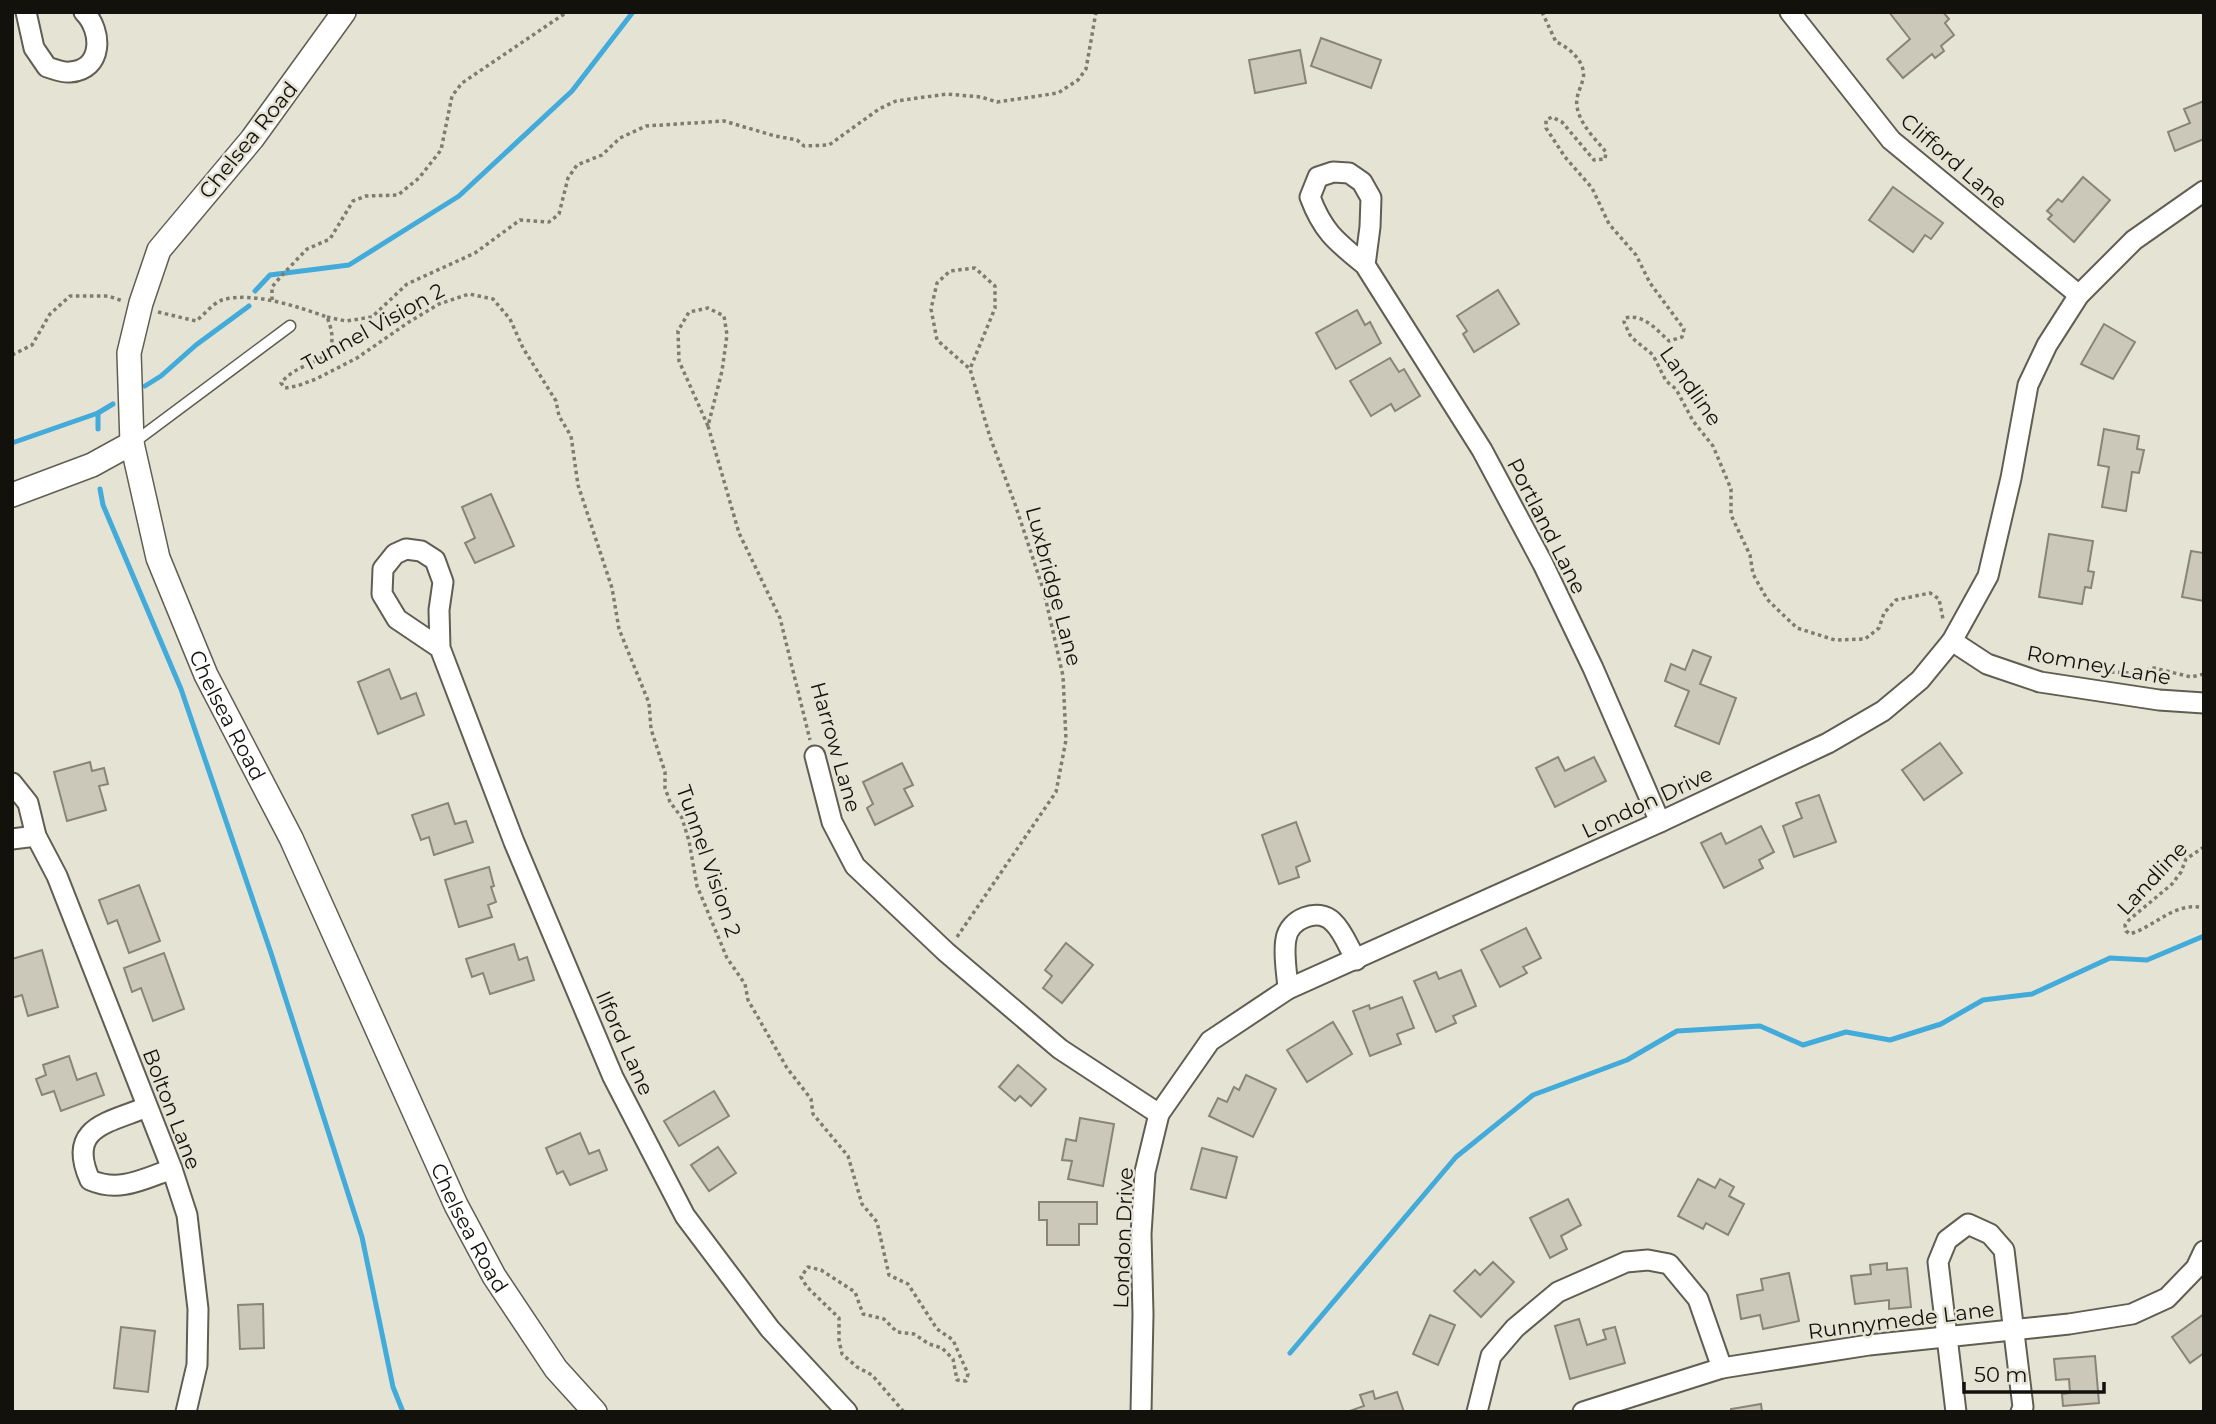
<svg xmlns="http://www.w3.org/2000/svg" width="2216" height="1424" font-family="Montserrat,sans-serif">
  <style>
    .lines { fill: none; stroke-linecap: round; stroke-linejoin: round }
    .stream { stroke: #43abda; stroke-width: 5 }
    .building { fill: #cbc8ba; stroke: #878577; stroke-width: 2 }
    .service-casing { stroke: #605e51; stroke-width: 13 }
    .minor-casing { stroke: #605e51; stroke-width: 23 }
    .tertiary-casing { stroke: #605e51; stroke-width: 26 }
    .path { stroke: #7d7c71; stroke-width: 3.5; stroke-dasharray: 3.5 3.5; stroke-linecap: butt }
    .service { stroke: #fff; stroke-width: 10 }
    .minor { stroke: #fff; stroke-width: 19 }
    .tertiary { stroke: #fff; stroke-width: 23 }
    .labels { text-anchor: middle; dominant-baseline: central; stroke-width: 5; stroke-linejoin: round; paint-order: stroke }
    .street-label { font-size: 21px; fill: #12110c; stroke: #e5e3d4 }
  </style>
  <rect width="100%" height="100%" fill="#e5e3d4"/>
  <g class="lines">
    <g class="stream">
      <path d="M255 291 270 275 349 265 459 196 572 91 633 12"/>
      <path d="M145 386 161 376 196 345 249 306"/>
      <path d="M98 429V413"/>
      <path d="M12 443 98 413 113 404"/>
      <path d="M100 489 103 505 181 689 271 953 362 1237 393 1387 403 1412"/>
      <path d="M1290 1353 1456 1157 1533 1095 1627 1060 1677 1031 1760 1026 1803 1045 1846 1032 1890 1040 1941 1024 1983 1000 2032 994 2110 958 2147 960 2204 936"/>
    </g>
  </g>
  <g class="building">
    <path d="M1889 12H1943L1949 19 1945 23 1954 35 1941 46 1944 51 1935 58 1932 54 1903 78 1887 59 1910 39Z"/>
    <path d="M1321 38 1381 60 1371 88 1311 66Z"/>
    <path d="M1300 50 1306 83 1255 93 1249 60Z"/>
    <path d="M2204 101V139L2175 151 2168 132 2190 123 2184 109Z"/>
    <path d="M2083 177 2110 200 2074 242 2048 219 2052 215 2047 211 2058 199 2062 202Z"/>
    <path d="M1893 187 1943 223 1931 239 1925 235 1913 252 1869 220Z"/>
    <path d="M1498 290 1519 324 1474 352 1463 334 1467 331 1457 316Z"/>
    <path d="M1357 310 1365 325 1370 322 1381 343 1336 369 1316 333Z"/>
    <path d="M2104 324 2135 342 2113 379 2081 364Z"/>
    <path d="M1390 358 1399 372 1404 369 1420 396 1395 411 1391 404 1371 416 1350 381Z"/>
    <path d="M2104 429 2139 436 2137 449 2144 450 2139 473 2132 472 2126 511 2102 507 2109 467 2098 465Z"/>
    <path d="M491 494 514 546 475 563 465 543 475 538 462 507Z"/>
    <path d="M2049 534 2093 541 2088 571 2094 572 2091 588 2085 587 2082 604 2039 597Z"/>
    <path d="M2191 551 2204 553V601L2182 597Z"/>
    <path d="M1693 650 1711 657 1700 684 1736 698 1719 744 1675 726 1689 691 1665 681 1671 664 1685 670Z"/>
    <path d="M389 669 401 699 416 693 424 715 378 734 358 682Z"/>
    <path d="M1940 743 1962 773 1924 800 1902 770Z"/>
    <path d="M1558 757 1565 771 1594 757 1606 781 1555 807 1536 768Z"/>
    <path d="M90 762 92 771 104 768 108 784 99 786 106 810 67 821 54 772Z"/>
    <path d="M902 763 913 785 904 789 913 806 875 825 867 808 873 804 863 782Z"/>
    <path d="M1819 795 1836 842 1794 857 1783 826 1802 818 1796 803Z"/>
    <path d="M448 803 455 824 466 821 473 842 434 855 429 837 421 840 412 815Z"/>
    <path d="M1296 822 1310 861 1296 867 1299 877 1279 884 1262 835Z"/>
    <path d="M1761 826 1774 852 1759 860 1763 868 1724 888 1701 843 1721 833 1726 844Z"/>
    <path d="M489 867 494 886 491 887 496 902 488 905 492 917 459 927 445 880Z"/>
    <path d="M139 885 160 941 129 953 117 920 108 924 99 900Z"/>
    <path d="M1526 928 1541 958 1523 967 1527 973 1500 987 1481 950Z"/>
    <path d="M1066 943 1093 965 1062 1003 1043 988 1052 976 1045 970Z"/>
    <path d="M514 944 519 960 527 957 534 980 490 994 483 973 472 977 466 959Z"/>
    <path d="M42 950 58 1007 28 1016 22 995 12 998V959Z"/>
    <path d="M164 953 184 1009 153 1021 141 988 132 992 124 968Z"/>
    <path d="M1461 970 1476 1006 1453 1016 1456 1023 1436 1032 1414 981 1436 972 1439 979Z"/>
    <path d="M1402 997 1414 1028 1397 1034 1401 1044 1370 1056 1353 1011 1369 1005 1370 1009Z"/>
    <path d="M1333 1022 1352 1054 1307 1082 1287 1050Z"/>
    <path d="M69 1056 77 1080 96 1073 104 1095 61 1111 54 1091 42 1095 36 1079 46 1075 43 1065Z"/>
    <path d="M1018 1065 1046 1089 1031 1106 1020 1096 1015 1101 999 1087Z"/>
    <path d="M1246 1075 1276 1089 1253 1137 1209 1116 1218 1098 1227 1102 1234 1087 1239 1090Z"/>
    <path d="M714 1091 729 1116 679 1146 664 1121Z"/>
    <path d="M1080 1118 1114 1124 1103 1186 1068 1179 1072 1161 1062 1160 1066 1139 1076 1141Z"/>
    <path d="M580 1133 589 1154 599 1150 607 1170 570 1185 563 1171 557 1174 546 1148Z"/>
    <path d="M718 1147 736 1173 709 1191 691 1165Z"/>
    <path d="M1202 1148 1237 1157 1226 1198 1191 1189Z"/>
    <path d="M1698 1179 1715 1188 1720 1179 1734 1187 1729 1196 1744 1204 1728 1235 1706 1223 1703 1229 1678 1216Z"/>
    <path d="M1568 1199 1581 1225 1561 1236 1567 1249 1550 1258 1530 1218Z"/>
    <path d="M1039 1202H1097V1224H1079V1245H1047V1220H1039Z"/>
    <path d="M1493 1262 1514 1282 1481 1317 1454 1291 1475 1270 1480 1275Z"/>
    <path d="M1887 1263V1270L1907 1268 1911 1307 1889 1309V1300L1855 1304 1851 1276 1871 1274 1870 1265Z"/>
    <path d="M1789 1273 1799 1321 1763 1329 1760 1315 1741 1319 1737 1295 1763 1290 1761 1279Z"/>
    <path d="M263 1304 264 1348 240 1349 238 1305Z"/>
    <path d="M2204 1314V1353L2190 1363 2172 1337Z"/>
    <path d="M1430 1315 1455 1325 1438 1365 1413 1354Z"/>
    <path d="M1579 1319 1587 1345 1606 1339 1603 1330 1615 1327 1625 1363 1570 1379 1555 1326Z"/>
    <path d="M121 1327 155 1331 148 1392 114 1388Z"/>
    <path d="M2095 1356 2099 1403 2063 1406 2062 1394 2070 1393 2069 1379 2056 1380 2054 1359Z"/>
    <path d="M1373 1391 1375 1399 1397 1392 1404 1412H1347L1364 1406 1360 1395Z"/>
    <path d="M1761 1404 1762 1412H1731V1409Z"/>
  </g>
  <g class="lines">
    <g class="service-casing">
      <path id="service" d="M133 443 290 326"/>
    </g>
    <g class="minor-casing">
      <g id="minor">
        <path d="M26 12 34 48 47 67C54 69 63 73 70 72 103 70 103 31 84 12"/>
        <path d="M1790 12 1891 140 2079 295"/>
        <path d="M1365 265C1337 242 1323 232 1310 197L1318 177 1333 172 1349 173 1362 182 1371 198 1370 227 1365 265 1482 450 1543 564 1593 668 1660 822"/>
        <path d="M1952 641 1987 664 2040 682 2159 700 2204 703"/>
        <path d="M440 648 397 619 382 594 383 569 395 554 406 549 421 551 435 560 443 582 439 610 440 648 514 842 613 1077 685 1216 770 1329 847 1412"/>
        <path d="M815 756 832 822 855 866 946 952 1060 1049 1159 1114"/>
        <path d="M12 783 28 803 36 836 57 876 172 1169 187 1215 198 1309 197 1365 186 1412"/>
        <path d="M12 839 36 836"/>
        <path d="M1288 989C1287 973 1283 954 1286 939 1289 919 1318 907 1333 922 1343 931 1349 948 1356 960"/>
        <path d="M147 1107C108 1123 66 1127 90 1180 120 1193 143 1179 172 1169"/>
        <path d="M1141 1412 1143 1314 1141 1234 1145 1172 1159 1114 1210 1041 1288 989 1660 822 1828 743 1883 711 1920 680 1952 641 1988 576 2011 478 2028 385 2047 345 2079 295 2134 240 2204 191"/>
        <path d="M1477 1412 1491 1356 1515 1328 1558 1292 1626 1262 1648 1260 1669 1264 1698 1299 1722 1368"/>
        <path d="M1583 1412 1722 1368 1869 1345 2069 1324 2132 1314 2167 1298 2196 1268 2204 1251"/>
        <path d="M1956 1412 1938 1262 1947 1240 1968 1224 1990 1234 2004 1250 2023 1407 2021 1412"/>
      </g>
    </g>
    <g class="tertiary-casing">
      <g id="tertiary">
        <path id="s1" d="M344 12 252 139 159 250 141 303 129 353 132 443 158 558 206 675 291 838 456 1205 494 1276 556 1369 595 1412"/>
        <path d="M12 495 92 465 132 443"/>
      </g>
    </g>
    <g class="path">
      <path d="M1542 12 1556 42C1569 47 1587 63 1583 79 1580 91 1574 98 1578 111 1582 126 1596 140 1606 152L1605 159 1594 160 1562 122 1552 117 1546 120V128L1565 157 1592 188 1609 224 1636 255 1650 283 1684 329 1682 337 1669 341C1657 330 1643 313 1625 318L1624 322 1631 337 1653 355 1666 381 1676 389 1693 421 1713 446 1731 489V515L1750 555 1753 574 1767 599 1777 609 1797 628 1835 640 1865 639 1879 628 1884 613 1896 600 1930 593 1939 599 1943 619"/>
      <path d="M272 300V287L283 274 307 249 330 239 353 201 366 196 398 195 419 178 441 150 452 96 462 83 567 12"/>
      <path d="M158 312 196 321C204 315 213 303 222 300 252 291 299 307 327 317 347 367 302 356 281 383L285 388 297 386 316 379 357 358 409 322 439 304 469 294 493 299 510 319 523 348 556 401 559 416 571 436 578 485 612 588 619 629 649 703 651 729 665 772V788L670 802 682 818 689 841 697 886 727 958 745 984 748 1000 787 1068 811 1099 813 1114 848 1156 862 1204 877 1222 889 1275 908 1284 937 1329 953 1340 968 1374 966 1381 957 1380 953 1359 942 1348 929 1344 914 1334 897 1332 884 1319 863 1314 855 1292 821 1270 808 1267 801 1277 807 1287 839 1318V1340L842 1354 857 1367 872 1375 904 1412"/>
      <path d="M327 317 346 321 372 317 407 284 475 253 520 220 549 222 559 214 568 178 577 165 602 155 620 138 646 126 724 121 775 136 797 140 804 146 829 145 879 109 896 101 947 94 981 97 997 102 1058 93 1078 80 1086 69 1096 12"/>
      <path d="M12 355 32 345 50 314 70 296H108L123 301"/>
      <path d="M708 426 679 361 678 331 689 312 708 308 724 316 727 335 722 371 708 426 739 533 780 618 810 740"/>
      <path d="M2111 672 2132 673 2154 668 2191 677 2204 674"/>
      <path d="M2204 847 2186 859 2181 872 2172 884 2129 920 2125 925 2126 931 2130 934C2156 926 2175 901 2204 908"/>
      <path d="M957 937 1056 792 1066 740 1063 676 1044 592 1015 504 990 437 970 369 995 308V286L975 268 950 271 937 283 931 309 937 340 970 369"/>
    </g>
    <use href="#service" class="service"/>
    <use href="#minor" class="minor"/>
    <use href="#tertiary" class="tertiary"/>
  </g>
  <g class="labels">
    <g class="street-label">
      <text transform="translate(248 140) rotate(-51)">Chelsea Road</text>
      <text transform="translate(1954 161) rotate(41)">Clifford Lane</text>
      <text transform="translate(373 327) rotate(-29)">Tunnel Vision 2</text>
      <text transform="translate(1691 386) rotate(55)">Landline</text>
      <text transform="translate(1547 526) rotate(63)">Portland Lane</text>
      <text transform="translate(1054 586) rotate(75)">Luxbridge Lane</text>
      <text transform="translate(2099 665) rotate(10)">Romney Lane</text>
      <text stroke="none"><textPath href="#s1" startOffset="789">Chelsea Road</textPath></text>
      <text transform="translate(836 747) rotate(74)">Harrow Lane</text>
      <text transform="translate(1647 802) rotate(-25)">London Drive</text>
      <text transform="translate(709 861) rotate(71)">Tunnel Vision 2</text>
      <text transform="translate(2152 878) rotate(-47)">Landline</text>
      <text transform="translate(625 1043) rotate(66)">Ilford Lane</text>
      <text transform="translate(172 1109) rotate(69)">Bolton Lane</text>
      <text stroke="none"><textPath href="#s1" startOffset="1356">Chelsea Road</textPath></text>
      <text transform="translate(1123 1238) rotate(-88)">London Drive</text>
      <text transform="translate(1901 1320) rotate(-7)">Runnymede Lane</text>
    </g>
  </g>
  <rect width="2216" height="1424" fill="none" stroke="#12110c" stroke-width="28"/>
  <path d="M1964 1382v10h140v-10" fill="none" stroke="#12110c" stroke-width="3.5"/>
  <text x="1974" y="1382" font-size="21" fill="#12110c" stroke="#e5e3d4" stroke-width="5" paint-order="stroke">50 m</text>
</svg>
